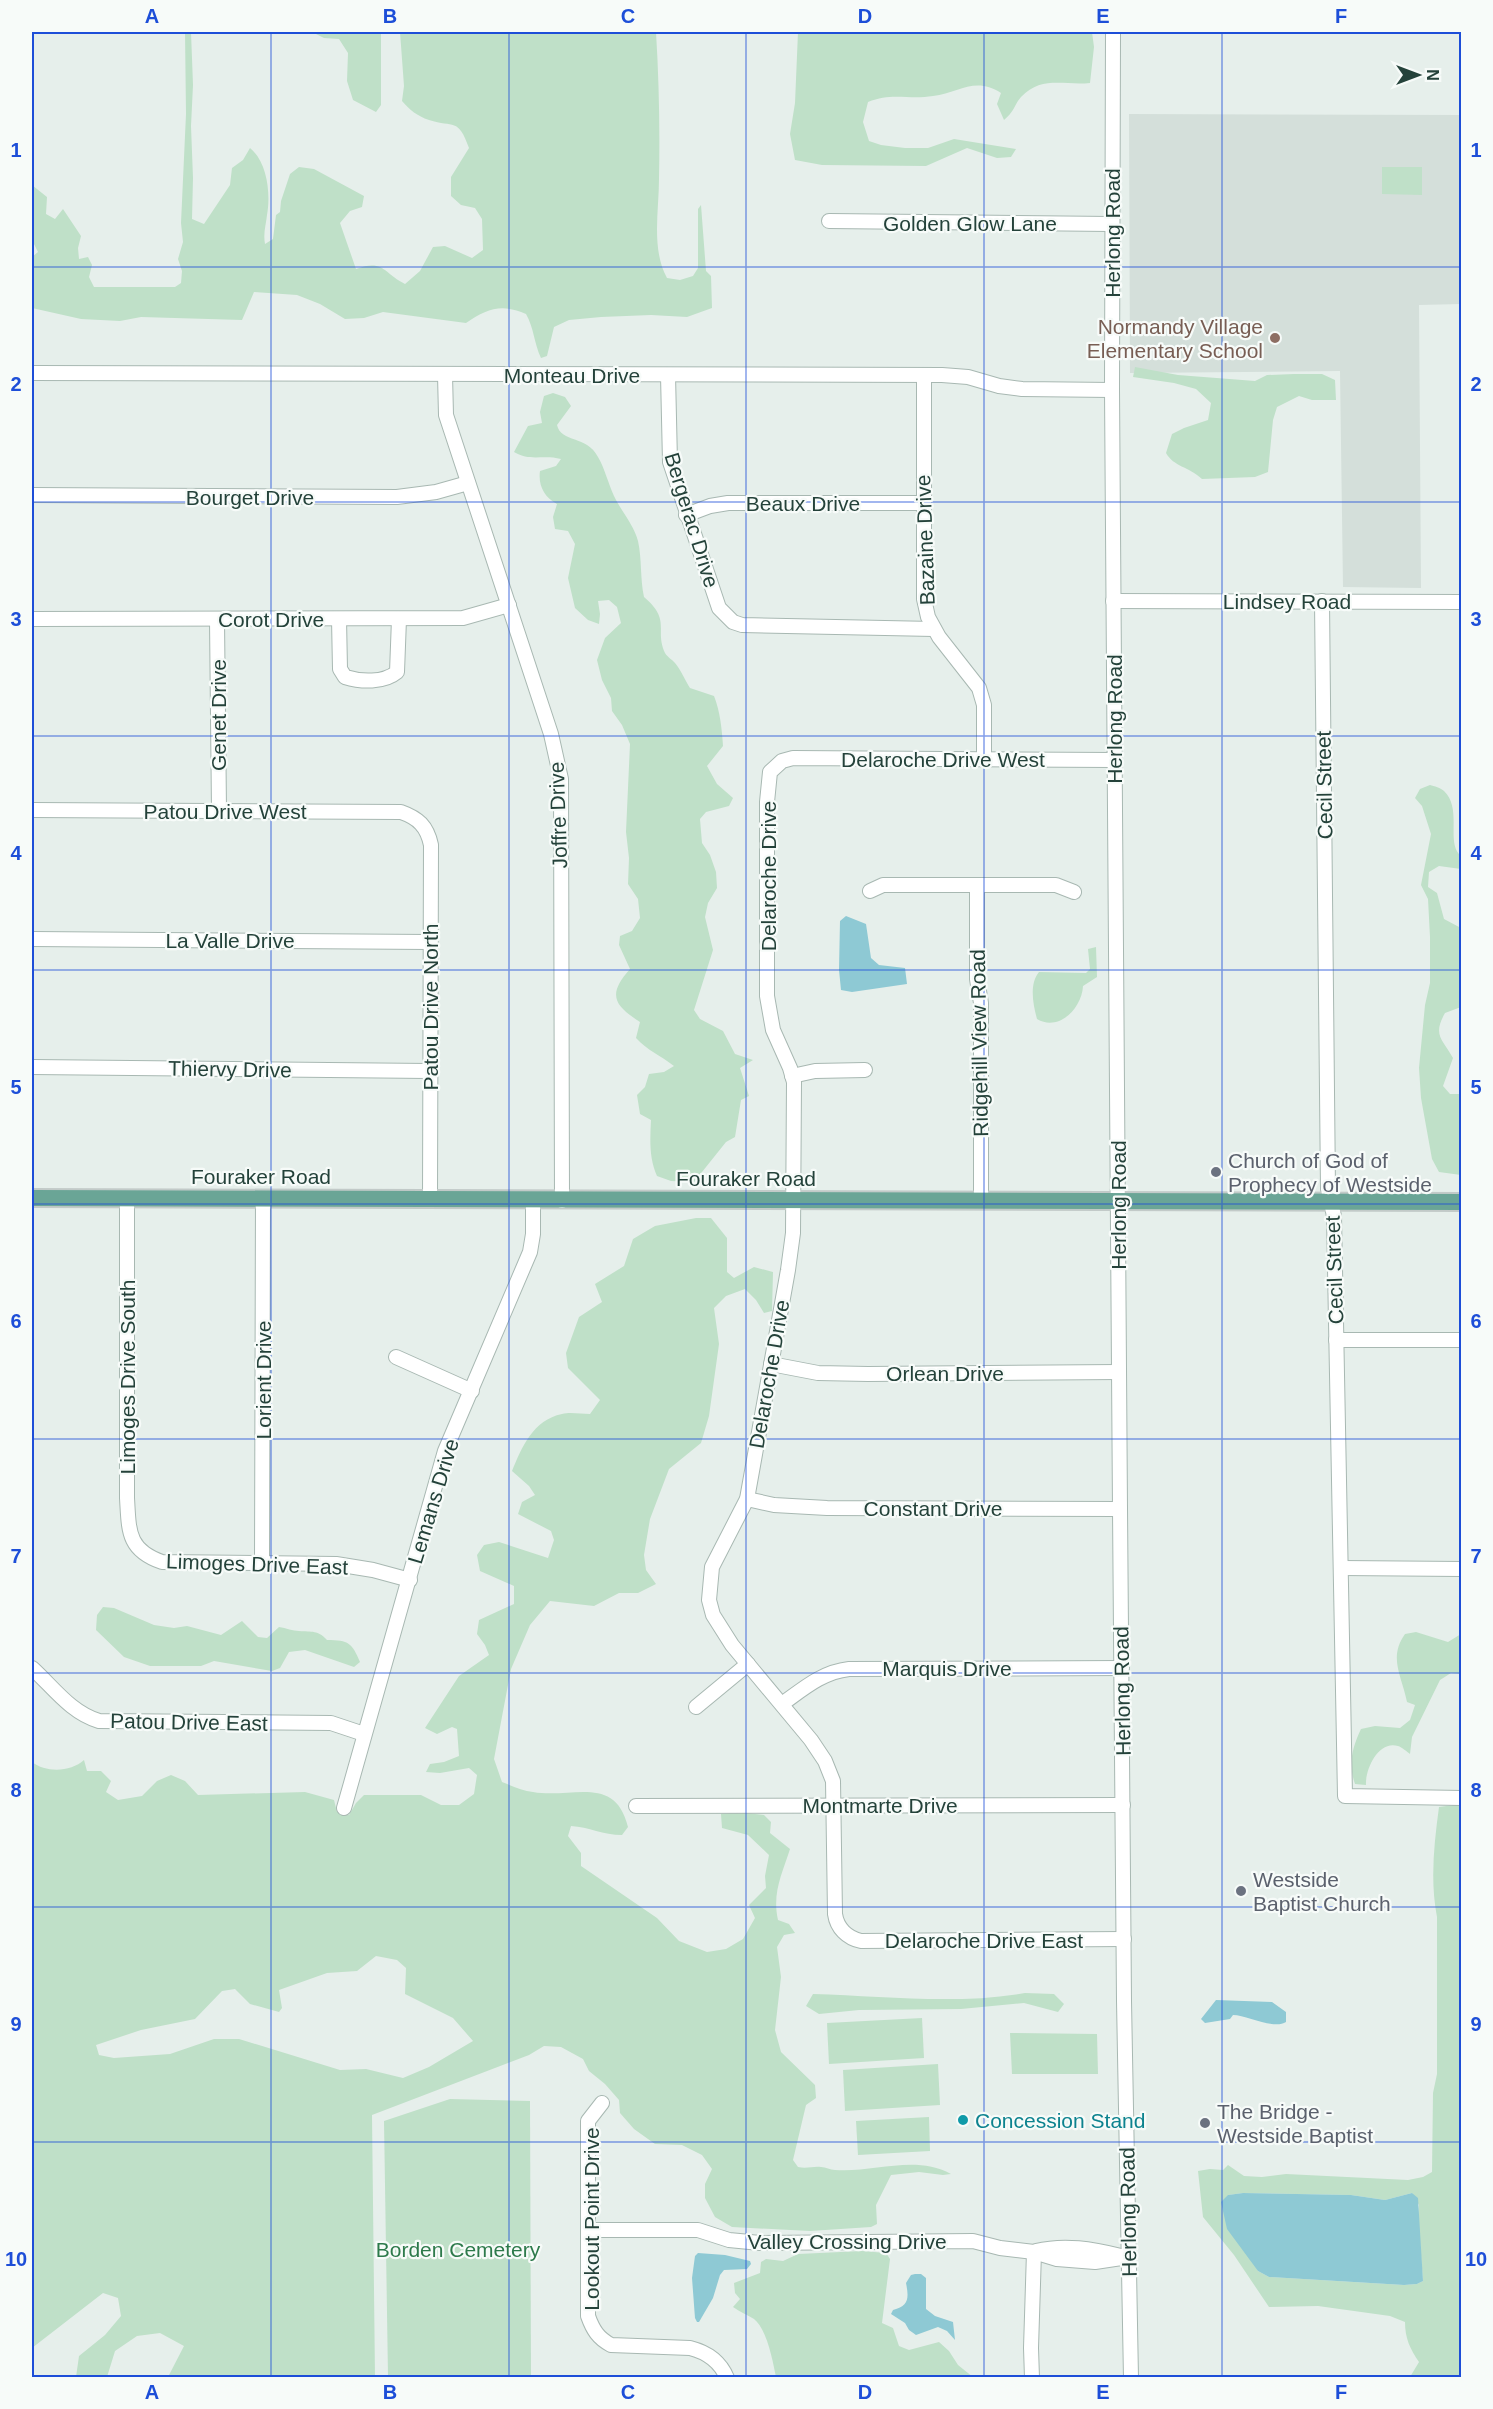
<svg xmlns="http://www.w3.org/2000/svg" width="1493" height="2409" font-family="Arial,sans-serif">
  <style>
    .built { fill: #d4dfda }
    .green { fill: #bfe0c8; fill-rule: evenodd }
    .water { fill: #8ec9d4 }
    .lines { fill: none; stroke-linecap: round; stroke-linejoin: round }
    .minor-casing { stroke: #a8b8b2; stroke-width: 16 }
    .major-casing { stroke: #c2cac8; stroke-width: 20 }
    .minor { stroke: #fff; stroke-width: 14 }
    .major { stroke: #6aa596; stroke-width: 16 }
    .grid { fill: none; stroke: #1d4ed8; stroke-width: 1.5; stroke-opacity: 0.55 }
    .education-dot { fill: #8d6e63; stroke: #f7fbf9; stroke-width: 2 }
    .worship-dot { fill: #6b7280; stroke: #f7fbf9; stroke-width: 2 }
    .culture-dot { fill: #0f9aa8; stroke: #f7fbf9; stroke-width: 2 }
    .labels { text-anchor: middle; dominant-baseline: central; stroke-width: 4.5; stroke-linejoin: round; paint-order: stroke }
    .street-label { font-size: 21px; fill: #24423a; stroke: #f7fbf9 }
    .education-label { font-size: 21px; fill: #785e54; stroke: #f7fbf9; text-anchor: end }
    .worship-label { font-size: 21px; fill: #5b616d; stroke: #f7fbf9; text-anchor: start }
    .culture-label { font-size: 21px; fill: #0d838f; stroke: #f7fbf9; text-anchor: start }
    .park-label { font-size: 21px; fill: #2d7a4b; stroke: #f7fbf9 }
    .neatline { fill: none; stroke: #1d4ed8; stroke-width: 2 }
    .grid-label { font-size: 20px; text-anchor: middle; font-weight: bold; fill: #1d4ed8 }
  </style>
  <rect width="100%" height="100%" fill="#e6efeb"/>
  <path class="built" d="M1129 114 1461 115V304L1419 305 1421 588 1343 587 1340 371 1130 373Z"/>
  <g class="green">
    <path d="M185 32H191L193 85 191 126 193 178 192 219 204 224 230 185 232 168 243 160 250 148C267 162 271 193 267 215 266 225 263 233 265 244L273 239 276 215 280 212 281 201 290 174 299 167 314 169 364 196 362 207 350 211 340 223 356 269C384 259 383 273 405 284L420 271 433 247 445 246 472 258 483 250 482 219 475 208 461 205 451 196V177L469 148C458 117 454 128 429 120 417 116 410 110 402 101L404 86 400 32H656C659 80 660 130 659 179 659 210 651 249 667 278L680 280 693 276 698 268V209L701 205 706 271 711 276 712 308 687 317 651 315 601 317 569 320 554 327 547 356 541 358C534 343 534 328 526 314 501 303 487 309 466 323L383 312 364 318 345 319 320 304 297 295 254 292 242 320 141 317 120 321 81 319 32 308V257L38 252 32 240V185L47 197 46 214 55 219 63 209 81 236 78 248 79 259 88 257 92 265 89 277 94 287H175L181 283 182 271 178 259 183 242 181 223 186 114Z"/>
    <path d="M312 32H381V105L376 112 353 100 347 81 348 53 339 39 324 38Z"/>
    <path d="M798 32H1092L1094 47 1090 83C1065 86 1042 75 1021 97 1014 105 1015 111 1004 120L997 104 1001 93C975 76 959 93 933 96 908 100 892 92 868 102L863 122 869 141 881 145 905 148H928L954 139 1016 149 1011 157 997 158 967 148 926 166 822 165 795 160 790 134 795 103Z"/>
    <path d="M1382 167H1422V195L1382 194Z"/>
    <path d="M1135 367 1178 375 1255 381 1267 375 1294 374H1322L1335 380 1336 400H1312L1299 396 1277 407 1273 420 1268 472 1255 477 1202 479C1188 466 1174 467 1166 453L1172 434 1184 428 1208 420 1211 403 1196 389 1174 383 1133 377Z"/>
    <path d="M553 393 565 397 571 406 557 425C561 443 587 435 598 457 605 469 608 483 614 496 621 511 634 525 638 541 642 559 640 578 644 597 672 621 654 629 665 653 668 658 672 659 675 663 681 670 685 680 690 688L714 696C720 711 722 729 723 746L707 766 717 784 733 798 729 806 706 812 700 819 702 843 710 855 716 872 717 888 708 903 705 917 713 950 694 1010 700 1019 723 1031 735 1054 753 1060 740 1068 749 1096 741 1100 735 1137 726 1142 694 1182 671 1181 657 1176C649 1158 650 1140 651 1120L640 1114 637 1095 645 1087 649 1074 664 1072 674 1066C660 1055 648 1051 636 1038L640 1022C614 1005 607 995 630 969L619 945 620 936 632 931 640 918 638 899 628 884 629 858 626 832 630 744 622 725 612 711 611 698 602 680 597 660 605 638 621 623 617 607 609 600 598 601 600 614 599 624 588 620 575 608 568 578 575 544 568 531 555 529 553 517 557 504C544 497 538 485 540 471L556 466 561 459C543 454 531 462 514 452L528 426 542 423 540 412 544 396Z"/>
    <path d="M1430 785C1434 786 1441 788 1444 791 1463 809 1445 843 1461 856V869L1439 866 1429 872 1428 887 1437 893 1444 919 1461 928V1007L1445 1013C1432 1036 1443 1039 1453 1058L1443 1086 1450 1094H1461V1175L1439 1172 1432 1159 1421 1098 1419 1068 1425 1005 1430 983V937L1428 899 1421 885 1431 834 1422 806 1415 798 1420 789Z"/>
    <path d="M1096 947 1097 977 1083 986C1082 1008 1059 1032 1037 1019 1033 1004 1029 984 1039 972L1086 973 1090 969 1088 949Z"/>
    <path d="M696 1218H711L727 1238V1272L734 1278 754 1267 773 1272 772 1311 764 1313 756 1300 745 1289 726 1296 714 1308 719 1344 709 1416 701 1443 669 1469 650 1519 644 1555 646 1570 656 1584 638 1593H619L594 1606 550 1601 530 1625 511 1669 494 1759 502 1782C512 1786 523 1791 533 1792 572 1799 615 1774 628 1827L622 1835C603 1835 589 1827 571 1826L568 1836 581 1853V1866L657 1918 679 1941 707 1952 726 1949 743 1939 755 1918 749 1905 766 1888 765 1876 769 1855 748 1835 722 1828 721 1814 738 1812 764 1815 771 1822 770 1833 790 1849C782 1874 772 1893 778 1920L789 1924 795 1933 784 1935 777 1947 781 1977 775 2030 781 2052 815 2085 816 2098 806 2105 793 2160 798 2167C807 2169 813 2166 821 2167 826 2167 830 2170 835 2170 873 2173 915 2154 951 2174L943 2175 919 2172 891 2175 876 2205 877 2224 871 2227 810 2231 732 2227 715 2217 705 2198V2184L712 2169 702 2155 682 2145 655 2144 634 2129 620 2113 619 2100 605 2084 589 2071 583 2059 561 2047 544 2046 529 2055 372 2115 375 2377H168L184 2346 160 2333 137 2336 115 2351 107 2377H76L79 2356 105 2335 121 2316 118 2298 103 2293 32 2348V1762C46 1773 71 1772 84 1760L87 1771H101L111 1781 106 1792 118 1800 142 1796 157 1781 171 1775 185 1781 198 1795 305 1792 334 1800 337 1812 349 1815 356 1803 364 1795H421L441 1805H459L474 1794 477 1775 469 1768 440 1773 426 1772 430 1764 444 1762 459 1756 457 1729 452 1727 437 1734 425 1728 459 1676 489 1655 485 1645 477 1634 479 1620 514 1604V1586L480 1571 477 1555 484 1545 499 1542 548 1558 554 1540 551 1531 518 1514 522 1502 535 1495 529 1486 512 1471C522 1447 533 1420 562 1414 570 1412 581 1414 590 1414L600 1400 568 1368 566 1353 579 1317 602 1302 595 1284 624 1266 633 1239 655 1226ZM376 1956 397 1960 406 1968 405 1994 453 2018 473 2041 429 2067 403 2078 366 2069 340 2070 239 2039H214L170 2054 114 2058 99 2055 96 2045 141 2030 195 2019 222 1991 235 1989 250 2004 279 2012 282 2008 279 1990 327 1973 357 1971Z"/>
    <path d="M103 1607 114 1608 154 1625 174 1628 187 1626 221 1635 242 1621 258 1637 267 1638 279 1627C286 1628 293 1631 299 1631 312 1632 318 1630 327 1640 349 1640 352 1643 360 1662L354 1667 305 1650 289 1652 280 1668 272 1671 214 1661 201 1666H150L124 1657 96 1630 97 1615Z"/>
    <path d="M1416 1632 1448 1642 1461 1634V1674L1451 1673 1440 1680 1412 1737 1410 1754C1407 1752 1402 1747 1398 1746 1378 1740 1365 1770 1366 1785L1355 1784C1348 1764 1352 1748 1361 1729L1375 1726 1400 1728 1410 1720 1415 1705 1407 1702C1402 1676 1388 1658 1405 1634Z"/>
    <path d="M1461 1804V2377H1410L1419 2362C1410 2349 1405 2338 1405 2322L1390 2316 1318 2306 1269 2307 1234 2255 1203 2217 1198 2171 1210 2169 1223 2170 1228 2165 1244 2176 1262 2177 1286 2174 1408 2180 1423 2177 1432 2172 1433 2093 1437 2074V1917C1430 1881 1434 1844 1439 1807ZM1243 2193 1351 2195 1385 2200 1412 2193 1419 2205 1418 2217 1423 2281 1417 2284 1404 2285 1269 2277 1258 2271 1228 2195Z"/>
    <path d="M1025 1993 1054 1994 1064 2004 1058 2012 1024 2003 961 2009 859 2010 819 2014 806 2006 813 1994C883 1996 956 2005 1025 1993Z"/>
    <path d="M922 2018 924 2058 829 2064 827 2023Z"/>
    <path d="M1010 2033 1097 2034 1098 2074H1012Z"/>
    <path d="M938 2064 940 2105 845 2111 843 2070Z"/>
    <path d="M450 2099 530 2101 531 2377H388L384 2121Z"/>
    <path d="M929 2117 930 2151 858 2155 856 2121Z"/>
    <path d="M862 2251 886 2253 890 2259 882 2323 893 2328 899 2346 909 2350 939 2342 949 2351 958 2365 973 2377H776C773 2362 767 2329 754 2319 748 2315 740 2312 733 2307L740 2299 735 2293 734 2283 760 2273 761 2262 766 2259 783 2261 798 2254Z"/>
  </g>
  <g class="water">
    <path d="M846 916 866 924 871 958 879 965 905 968 907 984 852 992 841 990 839 970 840 921Z"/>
    <path d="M1216 2000 1272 2002 1286 2012V2022C1274 2030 1247 2015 1233 2015L1230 2019 1205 2023 1201 2019Z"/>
    <path d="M1243 2193 1351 2195 1385 2200 1412 2193 1418 2198 1423 2281 1417 2284 1404 2285 1269 2277 1258 2271 1227 2229 1221 2202 1228 2195Z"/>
    <path d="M698 2253 725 2255 750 2261 751 2264 747 2269 724 2270 720 2275 713 2298 699 2322H697L695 2318 692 2278 695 2256Z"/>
    <path d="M915 2274H921L926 2278V2309L935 2316 953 2322 955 2340 947 2331 938 2327 916 2335 909 2330 905 2323 891 2314 893 2310C909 2306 909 2298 906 2283L911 2275Z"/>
  </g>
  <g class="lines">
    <g class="minor-casing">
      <g id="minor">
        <path d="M1113 32 1112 390 1120 1509 1124 2001 1131 2378"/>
        <path d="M829 221 1111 224"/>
        <path d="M32 373 942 375 968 377 999 386 1022 389 1112 390"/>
        <path d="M445 375 446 415 551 734 561 779 562 1201"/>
        <path d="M668 375 670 462 719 608 733 622 742 625 934 629"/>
        <path d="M924 375V599L928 617 939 637 979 688 984 705V759"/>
        <path d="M32 495 397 497 436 492 468 483"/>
        <path d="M686 515 710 506 728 503H922"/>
        <path d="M1113 601 1462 602"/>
        <path d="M1322 601 1328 1189 1334 1216 1345 1796 1462 1798"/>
        <path d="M32 619 463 618 509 605"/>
        <path d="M339 619 340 669 345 677C361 682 384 683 397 672L399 619"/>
        <path d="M217 620 219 810"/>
        <path d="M1114 760 793 758 782 761 770 772 767 802V996L773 1030 790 1068 794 1082 793 1233 788 1270 747 1499 712 1567 709 1600 713 1615 732 1645 811 1740 825 1761 833 1781 835 1914C837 1928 847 1938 861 1941L1124 1939"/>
        <path d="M32 810 401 812C418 818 427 826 431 845L430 1199"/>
        <path d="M977 885V979L981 1003V1201"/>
        <path d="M870 891 883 885H1056L1074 892"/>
        <path d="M32 939 429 942"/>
        <path d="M32 1067 429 1071"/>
        <path d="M792 1076 815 1071 865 1070"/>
        <path d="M127 1199V1498C129 1530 127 1550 162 1562L336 1564 373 1570 410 1580"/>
        <path d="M1336 1340H1462"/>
        <path d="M396 1357 472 1391"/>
        <path d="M771 1364 818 1373 868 1374 1119 1372"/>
        <path d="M747 1499 774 1505 827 1508 1120 1509"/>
        <path d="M262 1562 263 1198"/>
        <path d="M1341 1568 1462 1569"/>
        <path d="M32 1668C53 1687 71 1713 99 1721L331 1723 364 1734"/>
        <path d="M782 1704C803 1689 822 1672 849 1669L1122 1668"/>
        <path d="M696 1707 748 1664"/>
        <path d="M636 1806 1123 1805"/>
        <path d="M344 1808 445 1451 530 1252 533 1234V1201"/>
        <path d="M602 2103 588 2121V2316C593 2330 598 2338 611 2345L690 2348C706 2352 720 2361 727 2378"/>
        <path d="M588 2230H698L729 2240 760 2243 973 2241 1000 2248 1034 2252 1057 2259 1095 2262 1128 2257"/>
        <path d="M1036 2251C1065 2244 1092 2249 1121 2256"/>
        <path d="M1032 2378 1031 2348 1034 2252"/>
      </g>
    </g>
    <g class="major-casing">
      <path id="major" d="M32 1198 1462 1202"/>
    </g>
    <use href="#minor" class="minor"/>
    <use href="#major" class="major"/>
  </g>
  <path class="grid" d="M271 32V2378M509 32V2378M746 32V2378M984 32V2378M1222 32V2378M32 267H1462M32 502H1462M32 736H1462M32 970H1462M32 1204H1462M32 1439H1462M32 1673H1462M32 1907H1462M32 2142H1462"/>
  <circle class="education-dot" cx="1275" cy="338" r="6"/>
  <g class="worship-dot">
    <circle cx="1216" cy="1172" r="6"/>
    <circle cx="1241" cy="1891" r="6"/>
    <circle cx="1205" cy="2123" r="6"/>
  </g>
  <circle class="culture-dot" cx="963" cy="2120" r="6"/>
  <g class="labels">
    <g class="street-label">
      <text x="970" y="223">Golden Glow Lane</text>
      <text transform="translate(1112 233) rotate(-90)">Herlong Road</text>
      <text x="572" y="375">Monteau Drive</text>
      <text x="250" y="497">Bourget Drive</text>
      <text x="803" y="503">Beaux Drive</text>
      <text transform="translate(692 520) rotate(73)">Bergerac Drive</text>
      <text transform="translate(925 540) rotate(-92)">Bazaine Drive</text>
      <text x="1287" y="601">Lindsey Road</text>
      <text x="271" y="619">Corot Drive</text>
      <text transform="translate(218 715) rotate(-90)">Genet Drive</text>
      <text transform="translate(1114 719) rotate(-90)">Herlong Road</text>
      <text x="943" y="759">Delaroche Drive West</text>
      <text transform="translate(1324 785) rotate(-91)">Cecil Street</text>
      <text x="225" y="811">Patou Drive West</text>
      <text transform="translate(558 815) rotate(-92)">Joffre Drive</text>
      <text transform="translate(768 876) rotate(-90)">Delaroche Drive</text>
      <text x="230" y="940">La Valle Drive</text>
      <text transform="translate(430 1007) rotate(-90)">Patou Drive North</text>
      <text transform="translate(979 1043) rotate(-91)">Ridgehill View Road</text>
      <text transform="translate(230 1069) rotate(1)">Thiervy Drive</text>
      <text x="261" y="1176">Fouraker Road</text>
      <text x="746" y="1178">Fouraker Road</text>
      <text transform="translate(1118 1205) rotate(-90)">Herlong Road</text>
      <text transform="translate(1334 1270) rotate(-92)">Cecil Street</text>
      <text x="945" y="1373">Orlean Drive</text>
      <text transform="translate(769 1374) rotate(-80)">Delaroche Drive</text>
      <text transform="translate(127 1377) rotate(-90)">Limoges Drive South</text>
      <text transform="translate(263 1380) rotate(-90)">Lorient Drive</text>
      <text transform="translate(433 1501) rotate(-73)">Lemans Drive</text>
      <text x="933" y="1508">Constant Drive</text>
      <text transform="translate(257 1564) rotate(2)">Limoges Drive East</text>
      <text x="947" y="1668">Marquis Drive</text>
      <text transform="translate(1122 1691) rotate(-91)">Herlong Road</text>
      <text transform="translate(189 1722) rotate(1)">Patou Drive East</text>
      <text x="880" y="1805">Montmarte Drive</text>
      <text x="984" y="1940">Delaroche Drive East</text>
      <text transform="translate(1128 2212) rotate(-91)">Herlong Road</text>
      <text transform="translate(591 2219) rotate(-90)">Lookout Point Drive</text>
      <text x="847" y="2241">Valley Crossing Drive</text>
    </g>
    <g class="education-label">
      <text x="1263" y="326">Normandy Village<tspan x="1263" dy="24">Elementary School</tspan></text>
    </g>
    <g class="worship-label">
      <text x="1228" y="1160">Church of God of<tspan x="1228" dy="24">Prophecy of Westside</tspan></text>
      <text x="1253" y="1879">Westside<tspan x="1253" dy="24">Baptist Church</tspan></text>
      <text x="1217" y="2111">The Bridge -<tspan x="1217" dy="24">Westside Baptist</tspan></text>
    </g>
    <g class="culture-label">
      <text x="975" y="2120">Concession Stand</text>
    </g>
    <g class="park-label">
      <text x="458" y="2249">Borden Cemetery</text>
    </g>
  </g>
  <rect width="1493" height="2409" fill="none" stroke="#f7fbf9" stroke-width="66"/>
  <g transform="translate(1418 75) rotate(90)" stroke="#f7fbf9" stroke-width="4.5" paint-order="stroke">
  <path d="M0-4.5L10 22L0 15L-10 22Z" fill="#24423a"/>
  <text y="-9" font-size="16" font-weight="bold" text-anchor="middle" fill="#24423a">N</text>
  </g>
  <rect x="33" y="33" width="1427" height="2343" class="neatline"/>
  <g class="grid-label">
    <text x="152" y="23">A</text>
    <text x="390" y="23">B</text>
    <text x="628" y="23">C</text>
    <text x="865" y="23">D</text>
    <text x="1103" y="23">E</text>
    <text x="1341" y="23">F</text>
    <text x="16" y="157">1</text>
    <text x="1476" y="157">1</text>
    <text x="16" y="391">2</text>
    <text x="1476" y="391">2</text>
    <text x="16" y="626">3</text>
    <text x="1476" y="626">3</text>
    <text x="16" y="860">4</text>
    <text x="1476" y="860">4</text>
    <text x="16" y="1094">5</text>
    <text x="1476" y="1094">5</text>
    <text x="16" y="1328">6</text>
    <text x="1476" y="1328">6</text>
    <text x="16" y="1563">7</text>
    <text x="1476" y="1563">7</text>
    <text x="16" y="1797">8</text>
    <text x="1476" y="1797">8</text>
    <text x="16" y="2031">9</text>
    <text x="1476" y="2031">9</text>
    <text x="16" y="2266">10</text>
    <text x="1476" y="2266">10</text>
    <text x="152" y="2399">A</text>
    <text x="390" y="2399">B</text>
    <text x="628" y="2399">C</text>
    <text x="865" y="2399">D</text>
    <text x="1103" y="2399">E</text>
    <text x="1341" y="2399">F</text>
  </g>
</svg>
